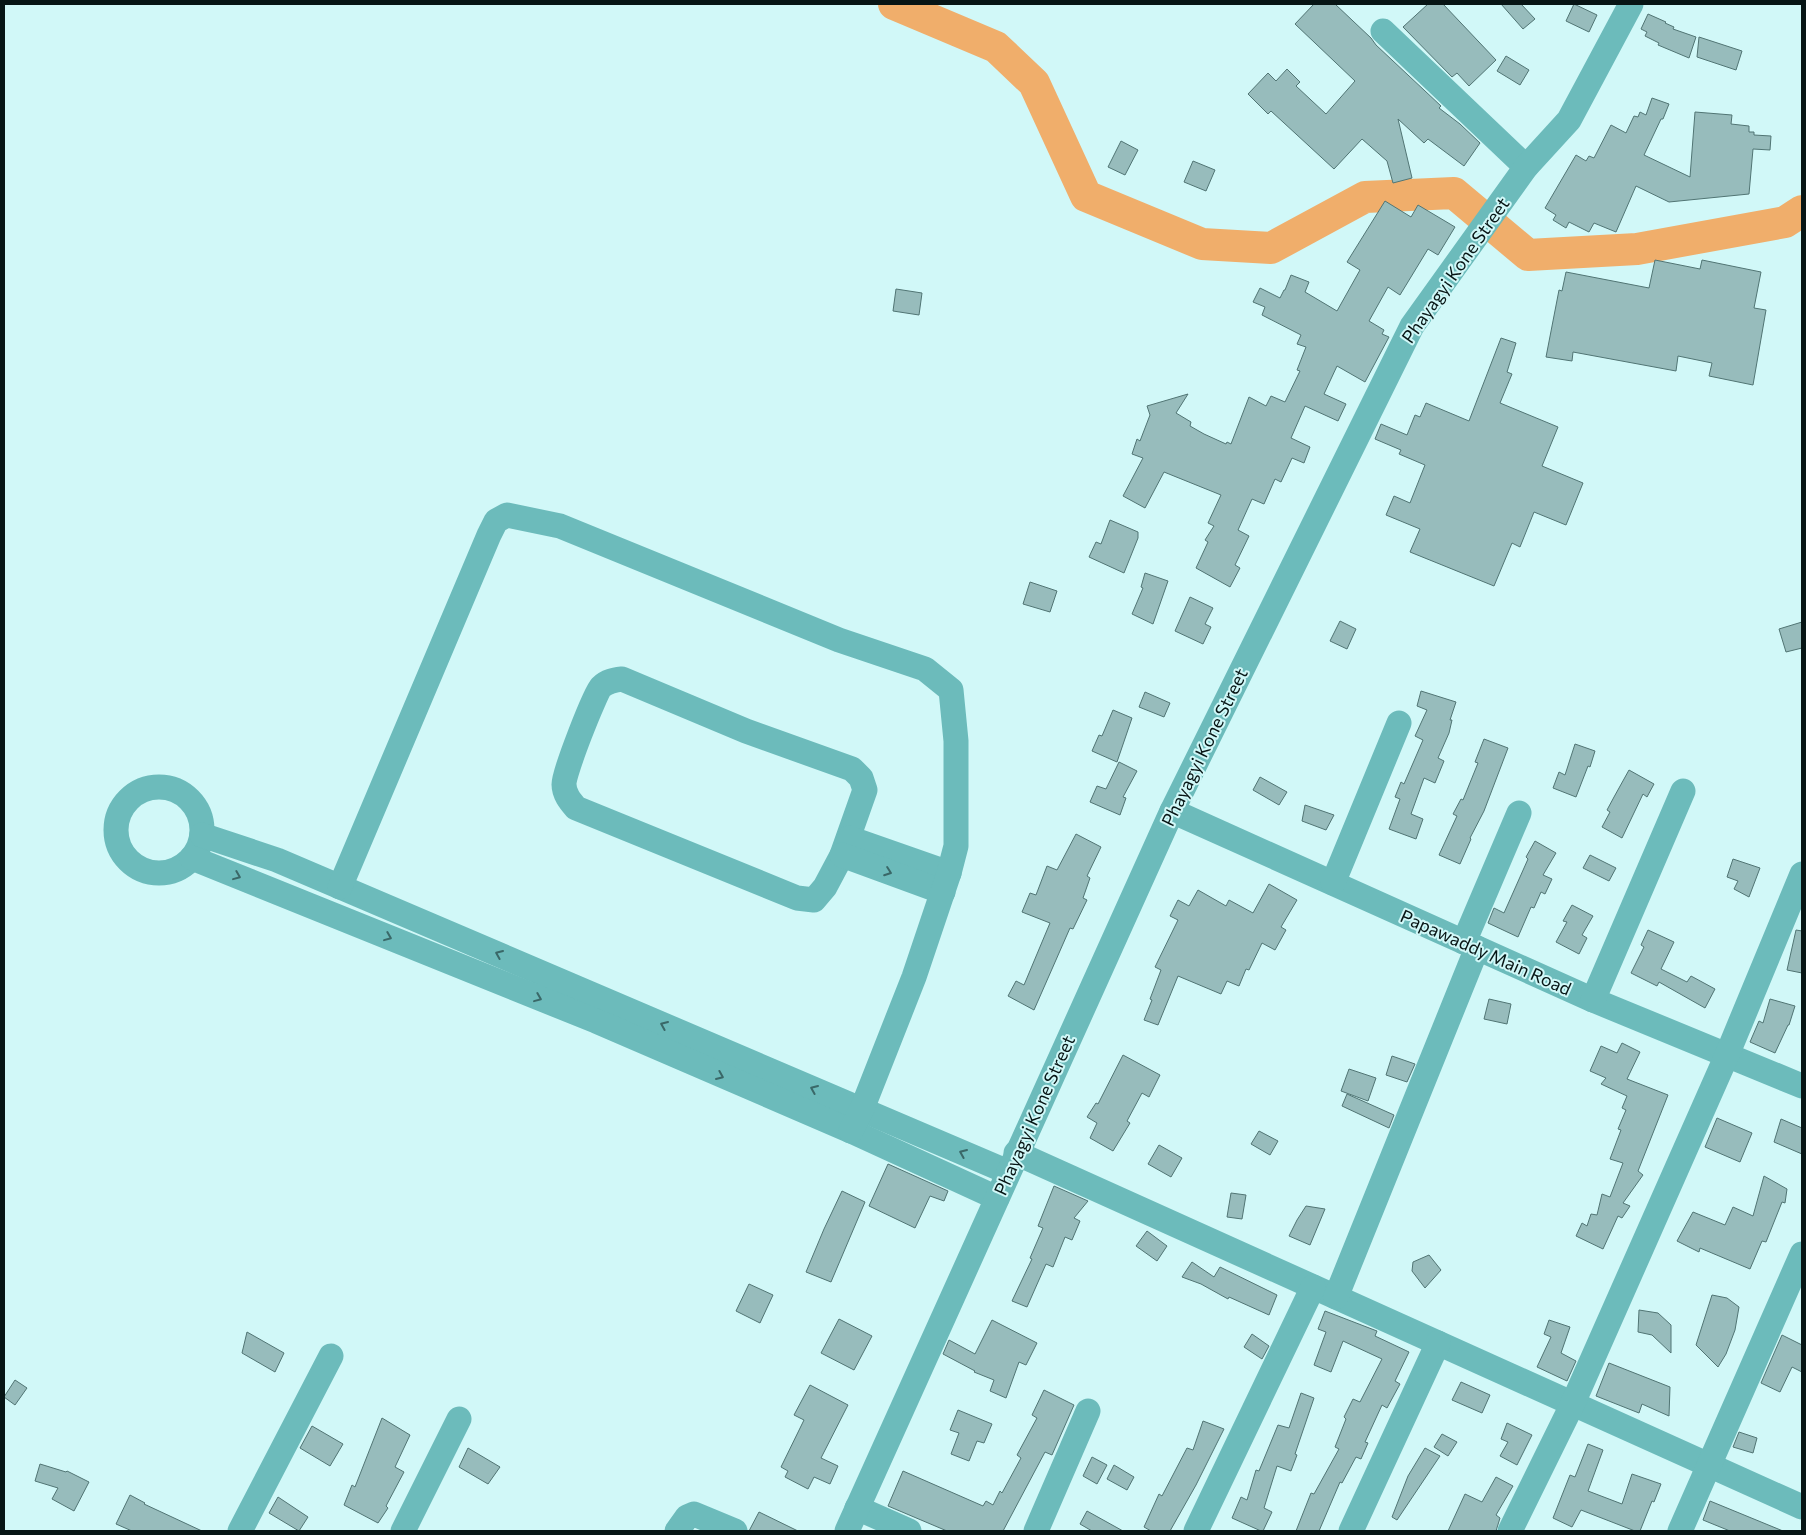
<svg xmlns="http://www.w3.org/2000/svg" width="1806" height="1535" font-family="Commissioner,sans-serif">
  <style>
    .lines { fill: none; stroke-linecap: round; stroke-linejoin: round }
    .river { stroke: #f0ae6b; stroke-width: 32 }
    .building { fill: #97bcbc; stroke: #517574 }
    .minor { stroke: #6cbbbb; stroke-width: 25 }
    .oneway { stroke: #3a6868 }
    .labels { text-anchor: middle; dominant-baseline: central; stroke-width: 4; stroke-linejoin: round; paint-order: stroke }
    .street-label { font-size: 18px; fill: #071515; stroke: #d1f8f8 }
  </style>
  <rect width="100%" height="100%" fill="#d1f8f8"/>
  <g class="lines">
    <path class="river" d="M894 4 996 47 1034 83 1086 196 1202 244 1271 248 1365 197 1454 193 1528 255 1637 249 1785 222 1802 211"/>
  </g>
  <g class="building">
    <path d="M1314 4H1335L1371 38 1376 45 1441 106 1439 108 1460 124 1480 143 1464 166 1428 139 1424 143 1398 119 1412 178 1393 183 1387 161 1362 139 1334 169 1271 111 1268 114 1248 94 1268 73 1276 81 1287 69 1300 82 1296 86 1326 114 1355 81 1295 24Z"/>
    <path d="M1428 4H1443L1496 60 1469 86 1457 73 1452 77 1403 27Z"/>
    <path d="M1501 4H1521L1535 19 1523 29Z"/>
    <path d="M1574 4 1597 15 1589 32 1566 21Z"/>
    <path d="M1648 14 1666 22 1665 23 1674 27 1673 29 1696 37 1689 58 1658 45 1659 43 1645 36 1647 32 1641 29Z"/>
    <path d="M1699 37 1742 51 1736 70 1697 57Z"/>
    <path d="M1506 56 1529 70 1520 85 1497 71Z"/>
    <path d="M1652 98 1669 104 1663 119H1661L1644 155 1690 177 1695 112 1732 115 1731 124 1749 126V132H1754V135L1771 136 1770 150 1753 149 1749 194 1669 202 1636 186 1616 232 1594 223 1589 232 1569 222 1566 228 1553 220 1556 215 1545 208 1576 155 1586 161 1589 156 1594 158 1611 125 1626 133 1634 116 1638 117 1640 112 1646 115Z"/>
    <path d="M1121 141 1138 150 1125 175 1108 167Z"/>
    <path d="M1193 161 1215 170 1206 191 1184 182Z"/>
    <path d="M1385 201 1411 217 1418 205 1455 227 1438 255 1428 249 1400 295 1388 287 1369 321 1384 330 1382 334 1389 337 1365 382 1337 366 1324 394 1346 404 1338 421 1305 406 1291 438 1310 447 1304 463 1292 458 1281 482 1275 479 1264 504 1252 499 1238 530 1249 536 1235 565 1240 568 1230 587 1196 568 1208 542 1205 540 1214 526 1208 523 1221 495 1164 472 1145 508 1123 496 1143 458 1132 454 1137 439 1140 441 1150 415 1147 406 1188 394 1176 413 1191 422 1190 426 1204 434 1226 444 1227 442 1231 444 1249 397 1266 406 1271 396 1285 402 1300 371 1297 370 1306 347 1297 344 1301 335 1262 315 1265 307 1253 302 1260 288 1280 298 1284 290H1285L1291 275 1309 282 1305 292 1337 311 1360 270 1347 262Z"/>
    <path d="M1655 260 1700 269 1702 260 1761 272 1754 308 1766 310 1753 385 1709 376 1712 363 1678 356 1676 371 1573 352 1572 361 1546 357 1559 290 1562 291 1566 272 1649 288Z"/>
    <path d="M896 289 922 293 919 315 893 311Z"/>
    <path d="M1501 338 1516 343 1507 372 1512 374 1500 403 1558 427 1542 466 1583 483 1566 525 1534 512 1520 547 1512 543 1494 586 1410 552 1420 529 1386 515 1394 496 1410 503 1425 465 1399 454 1401 450 1375 439 1381 424 1407 435 1415 415 1420 417 1426 403 1469 421Z"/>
    <path d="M1110 520 1138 532V538L1124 573 1089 557 1096 542 1101 544Z"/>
    <path d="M1145 573 1168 581 1153 624 1132 614 1143 588 1141 587Z"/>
    <path d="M1030 582 1057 591 1050 612 1023 604Z"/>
    <path d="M1190 597 1213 608 1205 624 1211 627 1203 644 1175 631Z"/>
    <path d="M1340 621 1356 629 1347 649 1330 641Z"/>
    <path d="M1802 622V648L1786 652 1779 629Z"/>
    <path d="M1421 691 1456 702 1450 720H1452L1449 733 1438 758 1444 761 1435 783 1424 778 1411 814 1423 819 1416 839 1389 829 1400 799 1395 797 1401 782 1404 784 1423 740 1415 736 1427 710 1417 706Z"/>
    <path d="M1145 692 1170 703 1164 717 1139 707Z"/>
    <path d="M1113 710 1132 718 1117 762 1092 751 1099 735 1102 736Z"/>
    <path d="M1484 739 1508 748 1484 811 1470 838 1471 839 1460 864 1439 855 1457 816 1453 814 1461 799 1463 800 1478 763 1475 762Z"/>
    <path d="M1575 744 1595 751 1590 767 1588 766 1576 797 1553 788 1559 772 1565 775Z"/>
    <path d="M1119 762 1137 771 1123 797 1126 798 1120 815 1090 802 1097 786 1106 789Z"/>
    <path d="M1629 770 1654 784 1647 797 1643 794 1622 838 1602 827 1610 812 1607 810 1614 797Z"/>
    <path d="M1260 777 1287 792 1279 805 1253 790Z"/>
    <path d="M1305 805 1334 815 1326 830 1302 821Z"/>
    <path d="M1076 834 1101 847 1087 876 1090 878 1083 898 1087 900 1073 929 1070 928 1034 1010 1008 996 1016 981 1024 985 1050 923 1022 912 1030 893 1036 895 1047 866 1057 870Z"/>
    <path d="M1535 841 1556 853 1543 875 1552 879 1545 894 1541 892 1534 908 1531 907 1518 937 1488 923 1494 908 1504 913 1528 859 1526 857Z"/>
    <path d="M1590 855 1616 868 1609 881 1583 868Z"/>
    <path d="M1733 859 1760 868 1749 897 1734 889 1738 881 1727 877Z"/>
    <path d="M1269 884 1297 900 1281 927 1286 930 1275 950 1262 943 1249 970 1246 969 1239 986 1227 981 1221 994 1178 976 1158 1025 1144 1020 1152 1000 1150 999 1161 970 1155 967 1178 920 1170 916 1178 900 1189 906 1198 890 1226 906 1229 900 1253 913Z"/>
    <path d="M1572 905 1593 916 1582 935 1587 938 1579 954 1556 942 1567 922 1563 921Z"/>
    <path d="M1648 930 1674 942 1661 969 1687 982 1691 976 1715 989 1705 1008 1659 982 1657 986 1631 973 1644 947 1641 945Z"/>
    <path d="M1796 930 1802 931V973L1787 970Z"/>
    <path d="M1489 999 1511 1004 1507 1024 1484 1019Z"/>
    <path d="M1770 999 1795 1006 1789 1025H1788L1775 1053 1750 1042 1759 1021 1763 1023Z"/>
    <path d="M1622 1043 1640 1052 1627 1079 1668 1095 1638 1171 1643 1175 1623 1203 1630 1206 1622 1218 1618 1216 1603 1249 1576 1236 1582 1223 1587 1226 1591 1214 1597 1215 1602 1194 1610 1197 1623 1163 1610 1159 1621 1130 1618 1129 1626 1110 1622 1108 1627 1096 1601 1084 1606 1078 1590 1071 1601 1046 1617 1053Z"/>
    <path d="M1123 1055 1160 1075 1149 1097 1142 1093 1127 1121 1130 1123 1113 1151 1090 1138 1097 1123 1087 1117 1096 1103 1098 1104Z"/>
    <path d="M1392 1056 1415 1064 1407 1082 1386 1075Z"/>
    <path d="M1349 1069 1376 1078 1368 1101 1341 1091Z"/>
    <path d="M1347 1094 1394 1115 1389 1128 1342 1106Z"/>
    <path d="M1717 1118 1752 1133 1740 1162 1705 1147Z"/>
    <path d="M1781 1119 1802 1128V1154L1774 1142Z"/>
    <path d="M1259 1131 1278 1141 1270 1155 1251 1144Z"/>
    <path d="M1159 1145 1182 1158 1171 1177 1148 1164Z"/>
    <path d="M888 1164 948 1191 944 1201 930 1196 915 1228 869 1206Z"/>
    <path d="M1764 1176 1787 1189 1785 1203 1782 1202 1766 1242 1762 1241 1750 1269 1700 1248 1699 1252 1677 1241 1693 1212 1725 1225 1733 1207 1753 1216Z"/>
    <path d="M1054 1186 1088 1201 1074 1218 1080 1221 1072 1240 1065 1237 1053 1267 1046 1264 1027 1307 1012 1301 1032 1259 1030 1258 1043 1228 1038 1226Z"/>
    <path d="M842 1191 865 1202 831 1282 806 1272 824 1229Z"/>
    <path d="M1231 1193 1246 1195 1242 1219 1227 1217Z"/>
    <path d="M1306 1206 1325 1209 1310 1245 1289 1236 1297 1220Z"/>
    <path d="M1147 1231 1167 1246 1157 1261 1136 1246Z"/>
    <path d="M1429 1255 1441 1270 1425 1288 1412 1271 1413 1262Z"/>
    <path d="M1192 1262 1214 1277 1220 1267 1277 1295 1269 1315 1229 1297 1228 1299 1201 1284 1182 1277Z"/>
    <path d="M749 1284 773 1295 760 1323 736 1311Z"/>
    <path d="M1712 1295 1727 1298 1739 1307 1735 1330 1726 1354 1718 1367 1696 1345Z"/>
    <path d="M1639 1310 1658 1313 1671 1325V1353L1652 1335 1638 1332Z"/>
    <path d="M1325 1311 1377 1331 1375 1336 1409 1352 1395 1381 1400 1384 1387 1408 1382 1405 1365 1442 1368 1443 1361 1459 1356 1457 1342 1483 1340 1482 1319 1531H1296L1311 1493 1314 1494 1339 1449 1335 1447 1346 1419 1344 1417 1353 1399 1360 1402 1382 1359 1343 1341 1331 1372 1314 1365 1326 1332 1318 1329Z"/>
    <path d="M839 1319 872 1336 854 1370 821 1353Z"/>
    <path d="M992 1320 1037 1343 1026 1365 1019 1362 1006 1398 990 1391 994 1380 974 1372 975 1371 943 1354 949 1340 975 1354Z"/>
    <path d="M1549 1320 1570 1327 1561 1353 1576 1361 1567 1381 1537 1367 1551 1337 1544 1334Z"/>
    <path d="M247 1332 284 1353 275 1372 242 1353Z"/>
    <path d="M1252 1334 1269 1346 1262 1359 1244 1347Z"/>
    <path d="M1782 1335 1802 1345V1372L1792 1367 1780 1392 1761 1383Z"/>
    <path d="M1609 1363 1670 1387 1669 1416 1642 1404 1639 1413 1596 1396Z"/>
    <path d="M15 1380 27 1388 15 1405 4 1397Z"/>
    <path d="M1461 1382 1490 1395 1482 1413 1452 1400Z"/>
    <path d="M810 1385 848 1405 821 1458 838 1466 830 1484 814 1477 808 1489 785 1477 788 1471 781 1467 804 1420 794 1415Z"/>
    <path d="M1044 1390 1074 1405 1052 1455 1045 1452 1003 1531H947L888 1506 903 1471 983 1506 986 1501 993 1505 1000 1491 1002 1493 1021 1458 1017 1455 1037 1418 1032 1415Z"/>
    <path d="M1301 1393 1314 1398 1295 1454 1297 1455 1291 1471 1277 1466 1264 1508 1272 1512 1263 1531H1261L1232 1518 1241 1497 1247 1500 1256 1470 1259 1471 1278 1425 1289 1428Z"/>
    <path d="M958 1410 992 1424 984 1443 977 1441 969 1461 951 1454 959 1433 950 1430Z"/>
    <path d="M382 1418 410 1435 395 1467 404 1472 386 1506 388 1508 378 1523 344 1505 352 1485 355 1487Z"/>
    <path d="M1203 1421 1224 1429 1196 1485 1170 1531H1151L1144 1527 1159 1494 1162 1496 1187 1448 1193 1450Z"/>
    <path d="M1507 1423 1532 1435 1517 1465 1500 1456 1508 1442 1501 1439Z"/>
    <path d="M312 1426 343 1444 330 1466 300 1448Z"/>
    <path d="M1739 1432 1757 1438 1753 1453 1733 1447Z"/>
    <path d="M1442 1434 1457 1442 1448 1456 1434 1447Z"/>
    <path d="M1588 1444 1603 1450 1588 1491 1622 1504 1632 1474 1661 1484 1654 1502 1652 1501 1640 1531H1635L1581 1510 1572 1527 1553 1518 1570 1475 1575 1477Z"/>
    <path d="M468 1448 500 1467 488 1484 459 1467Z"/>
    <path d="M1425 1448 1440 1456 1397 1520 1392 1517 1408 1476Z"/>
    <path d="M1092 1457 1107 1465 1097 1484 1083 1476Z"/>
    <path d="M40 1464 66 1472 67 1471 89 1482 74 1511 52 1499 58 1488 35 1481Z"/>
    <path d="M1114 1465 1134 1477 1127 1490 1107 1479Z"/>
    <path d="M1496 1477 1513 1486 1496 1515 1500 1518 1496 1531H1448L1465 1494 1482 1502Z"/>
    <path d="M130 1495 145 1503 144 1504 202 1531H132L116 1524Z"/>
    <path d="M278 1497 308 1517 299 1531 269 1513Z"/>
    <path d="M1710 1501 1783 1531H1730L1703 1520Z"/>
    <path d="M1087 1511 1123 1531H1092L1080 1524Z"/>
    <path d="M759 1512 798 1531H749Z"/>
  </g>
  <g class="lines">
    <g class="minor">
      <path d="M1383 31 1526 167"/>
      <path d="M622 679 746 731 852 769 861 778 865 790 842 855 825 887 814 900 797 898 576 808C570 801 564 794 564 784 563 775 595 693 601 687 607 681 614 680 622 679Z"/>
      <circle cx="159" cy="830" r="43"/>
      <path d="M1172 811 1593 1000 1802 1086"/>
      <path d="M202 835 277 860 1008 1172"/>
      <path d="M849 838 949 873"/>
      <path d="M842 855 943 892"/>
      <path d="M192 858 596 1021 851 1131 997 1198"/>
      <path d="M1333 883 1399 723"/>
      <path d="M340 887 489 535 496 521 507 515 560 526 839 640 925 669 951 690 956 741V846L949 873 914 977 862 1109 851 1131"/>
      <path d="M1464 942 1519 813"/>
      <path d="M1593 1000 1683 791"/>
      <path d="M1016 1153 1802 1507"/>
      <path d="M1336 1297 1477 948"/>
      <path d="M857 1508 909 1531"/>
      <path d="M240 1531 331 1356"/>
      <path d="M403 1531 459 1419"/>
      <path d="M677 1531 687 1517 694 1514 735 1531"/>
      <path d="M847 1531 1172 811 1412 326 1526 167 1569 120 1631 4"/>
      <path d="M1036 1531 1088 1411"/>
      <path d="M1196 1531 1313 1287"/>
      <path d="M1351 1531 1438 1343"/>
      <path d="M1510 1531 1573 1403 1727 1055 1802 874"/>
      <path d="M1680 1531 1802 1254"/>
    </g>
  </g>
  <defs><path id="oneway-chevron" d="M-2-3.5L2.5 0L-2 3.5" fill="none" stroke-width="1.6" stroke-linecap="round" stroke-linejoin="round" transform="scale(1.25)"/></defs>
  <g class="oneway">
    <use href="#oneway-chevron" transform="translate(888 872) rotate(20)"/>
    <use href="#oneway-chevron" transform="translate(237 876) rotate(22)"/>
    <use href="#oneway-chevron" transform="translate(388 937) rotate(22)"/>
    <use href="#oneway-chevron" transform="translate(499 954) rotate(-157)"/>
    <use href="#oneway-chevron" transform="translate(538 998) rotate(22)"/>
    <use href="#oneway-chevron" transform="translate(664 1025) rotate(-157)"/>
    <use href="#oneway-chevron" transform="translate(720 1076) rotate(23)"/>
    <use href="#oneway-chevron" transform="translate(814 1089) rotate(-157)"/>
    <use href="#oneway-chevron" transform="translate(963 1153) rotate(-157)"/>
  </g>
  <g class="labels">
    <g class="street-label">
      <text transform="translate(1455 270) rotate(-55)">Phayagyi Kone Street</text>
      <text transform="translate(1204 747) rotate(-64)">Phayagyi Kone Street</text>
      <text transform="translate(1486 952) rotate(24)">Papawaddy Main Road</text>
      <text transform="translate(1034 1115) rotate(-66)">Phayagyi Kone Street</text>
    </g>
  </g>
  <rect width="1806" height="1535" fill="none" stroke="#071515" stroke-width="10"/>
</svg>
